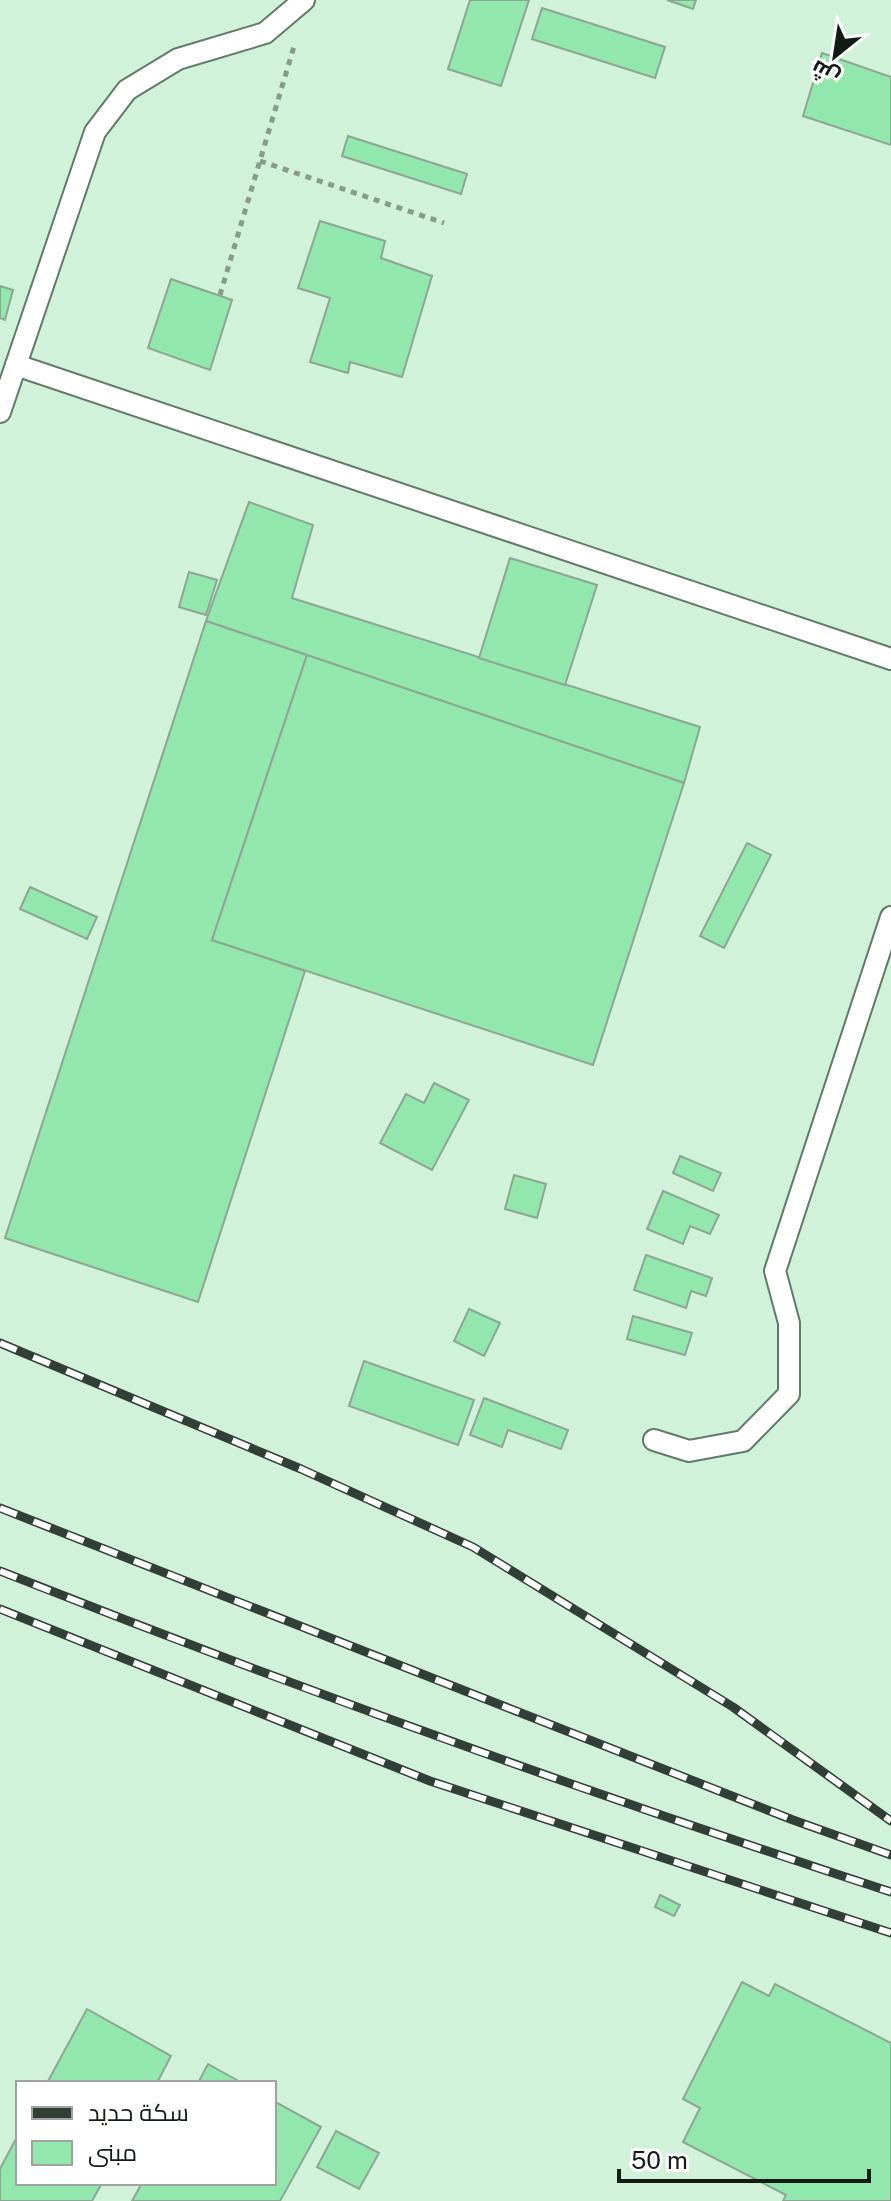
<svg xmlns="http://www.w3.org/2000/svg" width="891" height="2201" font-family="'Public Sans',Cairo,sans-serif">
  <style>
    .built { fill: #cff2d8; fill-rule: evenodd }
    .building { fill: #92e7ad; stroke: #8ca693; stroke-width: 2 }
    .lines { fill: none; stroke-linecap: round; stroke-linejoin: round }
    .lane-casing { stroke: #627b69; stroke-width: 24 }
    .path { stroke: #879b8c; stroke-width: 5; stroke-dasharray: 6 6; stroke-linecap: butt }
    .lane { stroke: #fff; stroke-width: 20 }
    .rail-casing { stroke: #323f36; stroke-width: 9 }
    .rail { stroke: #fff; stroke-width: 6; stroke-dasharray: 18; stroke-linecap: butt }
  </style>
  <rect width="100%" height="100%" fill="#dffbe6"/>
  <path class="built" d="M0 0H891V2201H0ZM18 2083H274V2183H18Z"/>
  <g class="building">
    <path d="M470 0H529L501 86 448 69Z"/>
    <path d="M667 0H696L693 9Z"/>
    <path d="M542 8 665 47 655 78 532 39Z"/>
    <path d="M822 53 891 77V145L803 116Z"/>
    <path d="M348 136 467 174 461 194 342 156Z"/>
    <path d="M320 221 385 241 381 258 432 276 402 377 350 362 348 373 310 362 330 298 298 288Z"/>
    <path d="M171 279 232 300 210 370 148 348Z"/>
    <path d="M0 286 13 290 5 320 0 318Z"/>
    <path d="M249 502 313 525 292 598 700 727 684 783 206 621Z"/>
    <path d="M510 558 597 585 565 685 479 658Z"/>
    <path d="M189 572 217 580 206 615 179 607Z"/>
    <path d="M206 621 307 655 212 940 305 971 198 1302 5 1238Z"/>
    <path d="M307 655 684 783 593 1065 212 940Z"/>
    <path d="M747 843 771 855 724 948 700 936Z"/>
    <path d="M30 887 97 917 87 939 20 909Z"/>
    <path d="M434 1083 469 1100 432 1170 380 1143 406 1094 424 1103Z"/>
    <path d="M680 1156 721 1173 713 1191 673 1173Z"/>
    <path d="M514 1175 546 1184 537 1218 505 1209Z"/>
    <path d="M663 1191 719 1215 710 1234 690 1226 683 1244 647 1229Z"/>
    <path d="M646 1255 712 1278 706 1296 691 1291 686 1308 634 1290Z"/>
    <path d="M469 1309 500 1323 484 1356 454 1341Z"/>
    <path d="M633 1316 692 1333 685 1355 627 1339Z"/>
    <path d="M364 1361 474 1400 458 1445 349 1406Z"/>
    <path d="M484 1398 568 1430 561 1449 508 1430 502 1447 470 1435Z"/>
    <path d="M660 1895 680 1905 674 1916 655 1907Z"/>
    <path d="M742 1982 769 1996 775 1984 891 2043V2201H783L786 2195 683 2142 700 2108 683 2099Z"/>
    <path d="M87 2009 171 2056 157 2083H47Z"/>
    <path d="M208 2064 242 2083H198Z"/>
    <path d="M274 2101 321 2127 280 2201H132L142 2183H274Z"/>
    <path d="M336 2131 379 2153 359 2189 317 2167Z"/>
    <path d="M18 2135V2183H102L92 2201H0V2169Z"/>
  </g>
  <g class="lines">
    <g class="lane-casing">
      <g id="lane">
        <path d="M16 365 891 659"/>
        <path d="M0 412 95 132 127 90 178 59 265 33 304 0"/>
        <path d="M654 1440 689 1451 743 1441 789 1394V1323L775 1271 891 917"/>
      </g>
    </g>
    <g class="path">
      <path d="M260 161 444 223"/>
      <path d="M220 295 295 43"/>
    </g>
    <use href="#lane" class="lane"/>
    <g class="rail-casing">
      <g id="rail">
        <path d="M0 1343 301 1469 473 1547 733 1707 891 1821"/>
        <path d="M0 1508 793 1820 891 1855"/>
        <path d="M0 1571C294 1687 590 1794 891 1892"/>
        <path d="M0 1609 430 1781 891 1933"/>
      </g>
    </g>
    <use href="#rail" class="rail"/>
  </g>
  <rect x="16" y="2081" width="260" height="104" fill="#ffffff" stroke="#a0a4a1" stroke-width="2"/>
  <rect x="32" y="2107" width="40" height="12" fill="#323f36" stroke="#a0a4a1" stroke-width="2"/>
  <text x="88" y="2121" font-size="24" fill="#121c15">سكة حديد</text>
  <rect x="32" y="2141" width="40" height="24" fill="#92e7ad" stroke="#a0a4a1" stroke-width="2"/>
  <text x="88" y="2161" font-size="24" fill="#121c15">مبنى</text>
  <g transform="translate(835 56) rotate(210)" stroke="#ffffff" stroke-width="6" paint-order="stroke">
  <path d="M0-6L14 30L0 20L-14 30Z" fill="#121c15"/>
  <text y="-12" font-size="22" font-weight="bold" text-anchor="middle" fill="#121c15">ش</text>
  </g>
  <path d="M619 2169v12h250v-12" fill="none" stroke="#121c15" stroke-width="4"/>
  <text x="631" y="2169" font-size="24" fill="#121c15" stroke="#ffffff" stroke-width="6" paint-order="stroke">50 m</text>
</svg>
